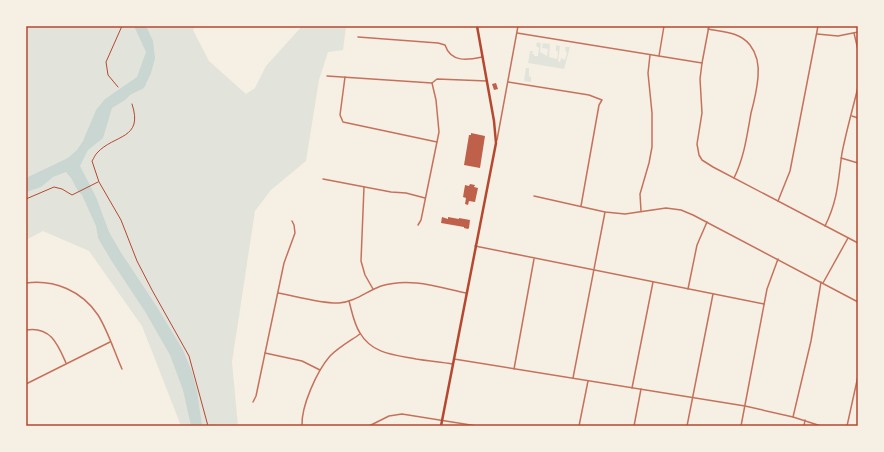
<svg xmlns="http://www.w3.org/2000/svg" width="884" height="452" font-family="Raleway,sans-serif">
  <style>
    .green { fill: #e2e4dc }
    .water { fill: #c9d6d2 }
    .building { fill: #bf614a }
    .lines { fill: none; stroke-linecap: round; stroke-linejoin: round }
    .path { stroke: #b5482f; stroke-width: 1 }
    .minor { stroke: #c5725c; stroke-width: 1.5 }
    .secondary { stroke: #b5482f; stroke-width: 2.5 }
    .neatline { fill: none; stroke: #b5482f; stroke-width: 1.5 }
  </style>
  <rect width="100%" height="100%" fill="#f6efe4"/>
  <g class="green">
    <path d="M26 26H196L193 30 209 61 246 94 255 88 266 66 302 26H344L346 27 343 50 328 52 319 80 306 161 271 190 255 211 232 362 238 426H181L142 326 89 251 43 231 26 240Z"/>
    <path d="M537 42 541 43 540 52 547 56 548 49 542 48 543 43 550 44 549 57 557 59 558 51H556V45L560 46 558 61 560 62 561 58 565 60 567 53 566 52 565 47H570L564 69 528 63 530 51H533L532 54H534V56H538L539 48 536 46Z"/>
    <path d="M526 68H529V76L531 77V82L524 81Z"/>
  </g>
  <path class="water" d="M134 26H146L153 41 155 58 151 73 144 88 130 95 125 100 112 108 103 138 88 150 80 166 96 197 109 232 120 251 157 307 183 350 192 372 197 391 202 426H191L183 390 170 355 146 313 111 260 98 238 96 226 82 195 78 191 71 178 66 172 53 177 41 187 26 192V178L68 158 77 150 83 141 96 110 105 99 137 77 146 52Z"/>
  <g class="building">
    <path d="M496 83 498 89 494 90 492 84Z"/>
    <path d="M471 133 485 136 480 168 464 165 469 135H471Z"/>
    <path d="M470 184 475 185 474 187 478 188 475 202 469 201 468 205 465 204 466 198 463 197 465 185 469 186Z"/>
    <path d="M442 217 448 219V217L459 219V218L470 220 469 228 468 229 464 228V227L441 223Z"/>
  </g>
  <g class="lines">
    <g class="path">
      <path d="M118 87 108 75 106 62 122 26"/>
      <path d="M132 104C144 140 114 134 97 153 95 155 94 158 92 161L99 182 121 220 137 261 152 290 189 356 208 426"/>
      <path d="M26 199 54 187 62 189 72 195 98 182"/>
    </g>
    <g class="minor">
      <path d="M709 26 702 63 700 79 702 113 697 144 699 155 702 160 713 167 858 243"/>
      <path d="M708 29C723 32 740 32 750 45 757 54 759 66 758 77 757 89 754 102 751 113 747 136 744 158 734 178"/>
      <path d="M517 33 702 63"/>
      <path d="M854 33 858 50"/>
      <path d="M817 34 838 36 858 32"/>
      <path d="M358 37 438 43 445 45C451 63 468 60 482 57"/>
      <path d="M659 56 664 26"/>
      <path d="M327 76 432 83 437 79 487 81"/>
      <path d="M345 77 340 115 343 122 437 142"/>
      <path d="M508 82 589 95 602 100 599 105 581 206"/>
      <path d="M852 116 858 118"/>
      <path d="M497 140 518 26"/>
      <path d="M841 158 858 163"/>
      <path d="M323 179 391 192 406 193 425 198"/>
      <path d="M364 187 361 261 365 275 373 289"/>
      <path d="M534 196 605 212 625 214 666 208 681 210 693 215 858 302"/>
      <path d="M778 201 790 171 818 26"/>
      <path d="M641 211 640 194 649 163 652 147V113L648 73 650 55"/>
      <path d="M418 225 421 220 439 132 436 100 432 83"/>
      <path d="M825 226C838 200 838 181 842 153 846 132 853 108 858 87"/>
      <path d="M475 246 764 304"/>
      <path d="M26 283C54 279 82 291 98 315 108 331 114 351 122 369"/>
      <path d="M823 283 848 238"/>
      <path d="M688 289 697 245 707 222"/>
      <path d="M278 293C295 296 322 304 339 303 355 302 367 291 381 286 410 277 438 287 466 293"/>
      <path d="M349 301C352 312 354 324 360 333 372 354 395 355 416 359 428 361 441 362 453 364"/>
      <path d="M26 330C51 326 58 345 66 363"/>
      <path d="M265 353 302 361 320 370"/>
      <path d="M454 359 745 406 793 417 821 426"/>
      <path d="M514 369 534 259"/>
      <path d="M573 378 605 212"/>
      <path d="M26 384 110 342"/>
      <path d="M632 388 653 282"/>
      <path d="M253 402 256 396 284 263 295 233 294 225 292 221"/>
      <path d="M793 417 811 341 821 282"/>
      <path d="M302 426C301 406 317 371 330 356 339 347 350 341 360 334"/>
      <path d="M369 426 389 416 402 414 477 426"/>
      <path d="M579 426 588 381"/>
      <path d="M634 426 641 389"/>
      <path d="M687 426 713 294"/>
      <path d="M741 426 767 289 778 259"/>
      <path d="M804 426 805 420"/>
      <path d="M847 426 858 376"/>
    </g>
    <path class="secondary" d="M441 426 496 143 494 121 477 26"/>
  </g>
  <rect width="884" height="452" fill="none" stroke="#f6efe4" stroke-width="54"/>
  <rect x="27" y="27" width="830" height="398" class="neatline"/>
</svg>
